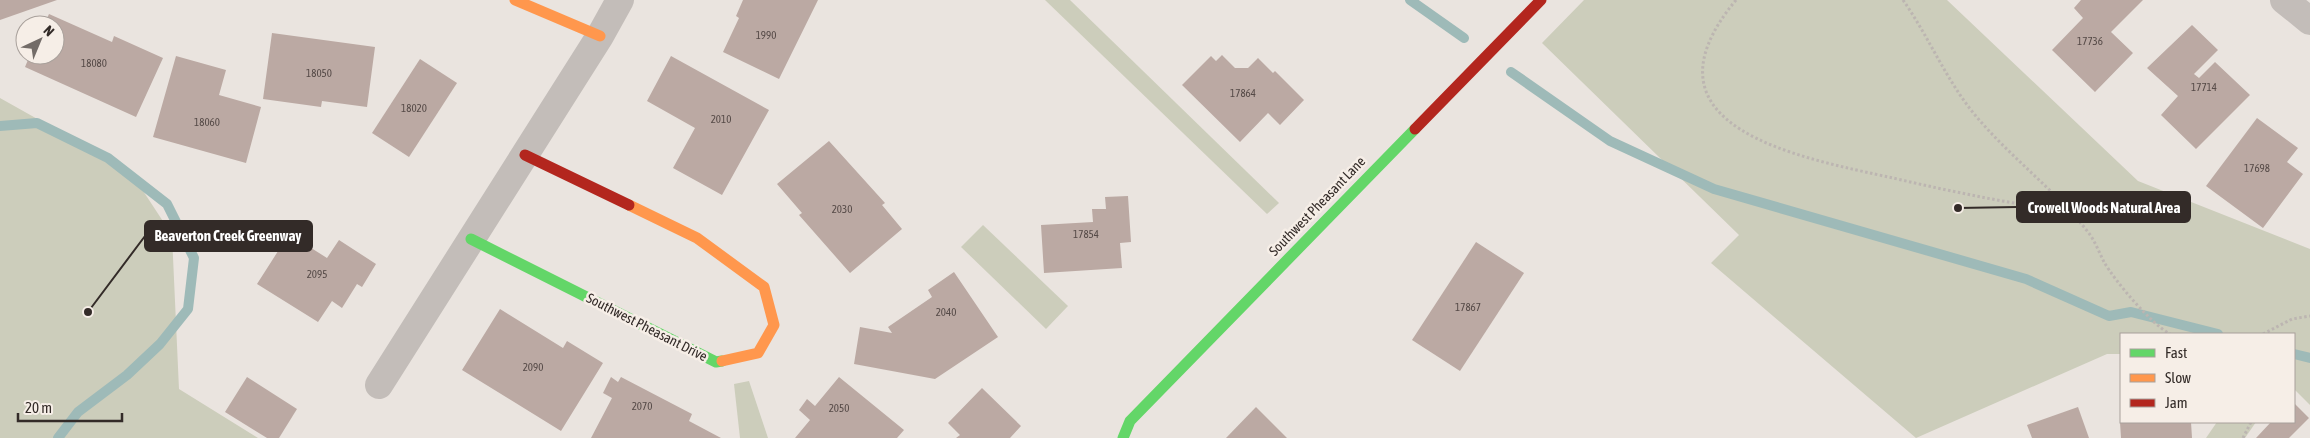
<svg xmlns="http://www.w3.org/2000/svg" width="2310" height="438" font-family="'Asap Condensed',sans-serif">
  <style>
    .green { fill: #cccdbb }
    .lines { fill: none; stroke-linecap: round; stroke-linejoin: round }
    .stream { stroke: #9ebab8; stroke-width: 10 }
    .building { fill: #bba9a3 }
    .path { stroke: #bcb5b1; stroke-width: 3; stroke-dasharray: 2.5 2.5; stroke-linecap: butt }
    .street { stroke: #c3bdb9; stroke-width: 28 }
    .fast { stroke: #63d668; stroke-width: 11 }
    .slow { stroke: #ff974d; stroke-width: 11 }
    .jam { stroke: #b3261e; stroke-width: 11 }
    .labels { text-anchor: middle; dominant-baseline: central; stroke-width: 5; stroke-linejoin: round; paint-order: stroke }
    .number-label { font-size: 11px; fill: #554a47 }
    .street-label { font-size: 14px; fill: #332b28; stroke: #f6eee7 }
    .leader { fill: none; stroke: #332b28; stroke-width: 2 }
    .callout-dot { fill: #332b28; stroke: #f6eee7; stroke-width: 2 }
    .callout { fill: #332b28; stroke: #332b28; stroke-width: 2 }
    .callout-label { font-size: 15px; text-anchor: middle; font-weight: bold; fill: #fff }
  </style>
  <rect width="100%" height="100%" fill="#eae4df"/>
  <g class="green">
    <path d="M1045 0H1070L1279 203 1267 214Z"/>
    <path d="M1584 0H1947L2138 181 2310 249V405L2294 389V334H2121V354H2107L1916 438 1711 263 1739 235 1542 43Z"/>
    <path d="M0 98 130 171 172 235 179 389 258 438H0Z"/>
    <path d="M983 225 1068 306 1046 329 961 247Z"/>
    <path d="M749 381 768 438H740L734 384Z"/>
    <path d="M2217 422H2256L2245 438H2206Z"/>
  </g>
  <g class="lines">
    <g class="stream">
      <path d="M1410 0 1464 38"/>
      <path d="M1511 72 1610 141 1714 189 2026 279 2109 316 2131 312 2218 334"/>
      <path d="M0 126 37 123 108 158 167 204 194 258 188 309 160 344 127 375 78 412 58 438"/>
      <path d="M2294 354 2310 358"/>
    </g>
  </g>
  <g class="building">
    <path d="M0 0H57L0 20Z"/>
    <path d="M743 0H818L779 79 723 52 739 18 736 16Z"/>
    <path d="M2081 0H2143L2111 32 2133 53 2095 92 2052 50 2083 18 2074 8Z"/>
    <path d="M49 14 112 42 114 36 163 58 136 117 25 67 30 55H55V25H44Z"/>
    <path d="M2192 25 2218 50 2194 74 2199 78 2215 62 2250 95 2196 149 2161 115 2178 96 2147 68Z"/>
    <path d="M272 33 375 47 367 107 322 101 321 107 263 99Z"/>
    <path d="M1222 55 1235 68H1248L1258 58 1273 73 1275 71 1304 100 1280 125 1268 113 1240 142 1182 85 1211 56 1216 61Z"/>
    <path d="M176 56 226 70 219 95 261 107 246 163 153 137Z"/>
    <path d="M671 56 769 110 722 195 673 168 695 128 647 101Z"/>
    <path d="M420 59 457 83 409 157 372 133Z"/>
    <path d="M2257 118 2298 148 2287 162 2303 174 2263 228 2206 186Z"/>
    <path d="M829 141 885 203 882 205 902 229 850 273 799 215 802 213 777 184Z"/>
    <path d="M1128 196 1131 242 1120 243 1122 268 1044 273 1041 225 1093 222 1092 209H1106L1105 197Z"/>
    <path d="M289 234 327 258 339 240 376 264 362 287 357 284 342 308 332 301 318 322 257 284Z"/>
    <path d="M1476 242 1524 273 1460 371 1412 340Z"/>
    <path d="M954 272 998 337 935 379 854 364 860 327 892 333 888 327 932 297 928 290Z"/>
    <path d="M500 309 563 348 567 341 603 363 561 431 462 370Z"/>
    <path d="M247 377 297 409 279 438H267L225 412Z"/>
    <path d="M611 377 618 382 621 377 692 414 689 421 721 438H591L612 398 603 393Z"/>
    <path d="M839 377 904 430 897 438H795L810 420 799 410 807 399 815 406Z"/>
    <path d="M982 388 1021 426 1010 438H956L960 435 948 423Z"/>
    <path d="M2294 403 2309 418 2289 438H2256L2271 422H2294Z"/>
    <path d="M1256 407 1287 438H1226Z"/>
    <path d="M2078 407 2089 438H2032L2027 425Z"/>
    <path d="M2120 422H2191L2192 438H2121Z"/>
  </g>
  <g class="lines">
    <g class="path">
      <path d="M1736 0C1630 128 1802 158 1893 178 1953 192 2012 204 2072 212"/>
      <path d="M1903 0C1929 37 1946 80 1975 115 2010 157 2054 189 2088 232 2095 241 2099 252 2104 262 2115 281 2151 324 2170 334"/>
      <path d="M2263 334 2292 319 2310 316"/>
      <path d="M2243 438 2251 422"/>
    </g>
    <g class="street">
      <path d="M2284 0 2310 21"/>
      <path d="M379 385 600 36 620 0"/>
    </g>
    <g class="fast">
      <path d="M471 239 716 362 722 361"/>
      <path d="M1123 438 1130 421 1415 129"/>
    </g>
    <g class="slow">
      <path d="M515 0 600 36"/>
      <path d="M629 205 697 238 764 287 774 325 758 353 722 361"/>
    </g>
    <g class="jam">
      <path d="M1415 129 1541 0"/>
      <path d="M525 155 629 205"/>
    </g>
  </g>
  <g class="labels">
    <g class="number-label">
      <text x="766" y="35">1990</text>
      <text x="2090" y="41">17736</text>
      <text x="94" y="63">18080</text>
      <text x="319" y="73">18050</text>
      <text x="2204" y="87">17714</text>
      <text x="1243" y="93">17864</text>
      <text x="414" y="108">18020</text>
      <text x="721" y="119">2010</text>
      <text x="207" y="122">18060</text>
      <text x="2257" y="168">17698</text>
      <text x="842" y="209">2030</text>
      <text x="1086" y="234">17854</text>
      <text x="317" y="274">2095</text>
      <text x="1468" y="307">17867</text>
      <text x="946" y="312">2040</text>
      <text x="533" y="367">2090</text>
      <text x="642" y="406">2070</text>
      <text x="839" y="408">2050</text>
    </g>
    <g class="street-label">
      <text transform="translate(1317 206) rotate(-46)">Southwest Pheasant Lane</text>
      <text transform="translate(647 327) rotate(27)">Southwest Pheasant Drive</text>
    </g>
  </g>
  <path class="leader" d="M1958 208L2017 207M88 312L145 236"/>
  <g class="callout-dot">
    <circle cx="1958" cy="208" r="5"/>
    <circle cx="88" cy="312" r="5"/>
  </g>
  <g class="callout">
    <rect x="2017" y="192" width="173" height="30" rx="5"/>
    <rect x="145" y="221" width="167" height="30" rx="5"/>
  </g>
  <g class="callout-label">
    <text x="2104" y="213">Crowell Woods Natural Area</text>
    <text x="228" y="241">Beaverton Creek Greenway</text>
  </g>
  <rect x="2120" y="333" width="175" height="90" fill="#f6eee7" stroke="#a8a09b"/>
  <rect x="2130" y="349" width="25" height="8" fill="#63d668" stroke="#a8a09b"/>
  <text x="2165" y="358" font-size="15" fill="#332b28">Fast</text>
  <rect x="2130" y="374" width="25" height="8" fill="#ff974d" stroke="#a8a09b"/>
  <text x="2165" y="383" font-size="15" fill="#332b28">Slow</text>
  <rect x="2130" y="399" width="25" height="8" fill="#b3261e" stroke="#a8a09b"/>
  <text x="2165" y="408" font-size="15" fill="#332b28">Jam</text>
  <g transform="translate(40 40) rotate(44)"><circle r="24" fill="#f6eee7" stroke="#a8a09b"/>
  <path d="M0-4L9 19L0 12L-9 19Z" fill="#736c68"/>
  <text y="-8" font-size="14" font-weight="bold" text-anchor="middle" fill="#332b28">N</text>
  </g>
  <path d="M18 413v8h104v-8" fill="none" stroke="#332b28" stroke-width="2.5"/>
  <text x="25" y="413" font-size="15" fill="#332b28" stroke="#f6eee7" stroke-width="4" paint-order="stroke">20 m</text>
</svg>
